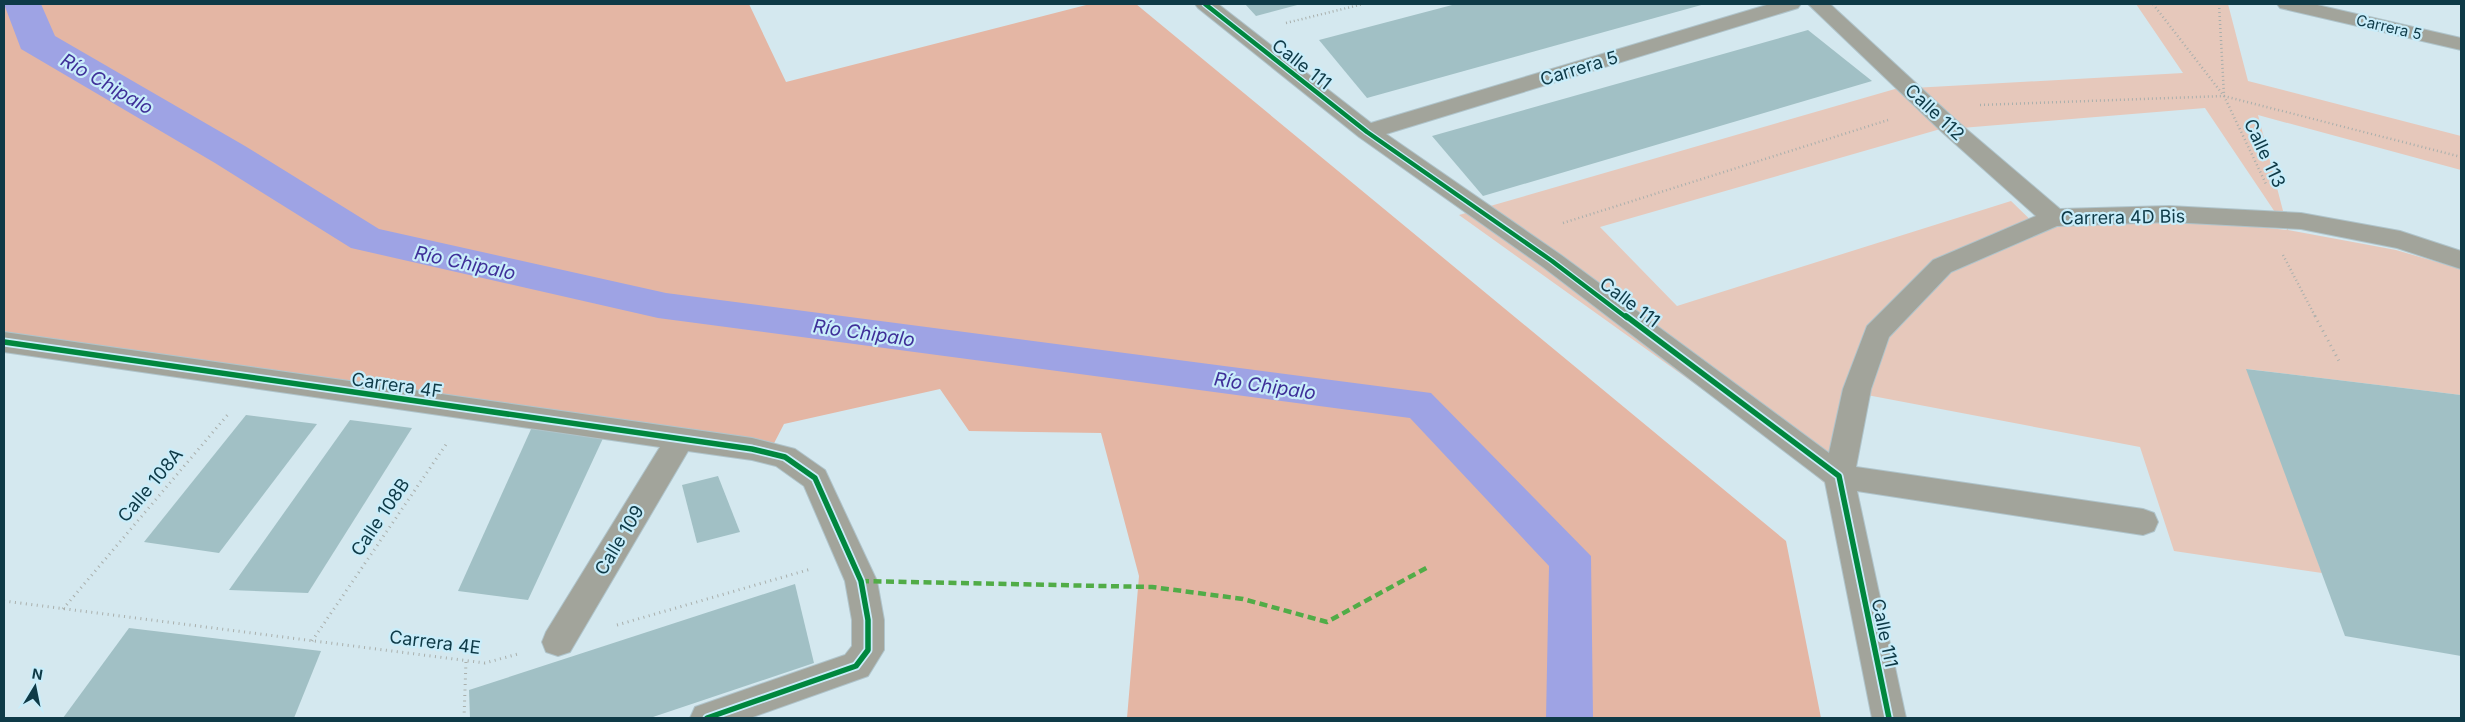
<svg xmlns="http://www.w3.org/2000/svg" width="2465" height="722" font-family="Inter,sans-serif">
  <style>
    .green { fill: #e6c8bb; fill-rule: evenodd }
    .forest { fill: #e4b6a4 }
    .water { fill: #9ea3e4 }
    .building { fill: #a1c0c5 }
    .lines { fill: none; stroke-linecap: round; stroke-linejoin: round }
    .minor-casing { stroke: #afc4cb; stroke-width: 2 }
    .path-far1 { stroke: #a9afac; stroke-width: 2.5; stroke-dasharray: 1 3; stroke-linecap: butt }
    .path { stroke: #a9afac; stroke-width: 3; stroke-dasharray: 1 4.5; stroke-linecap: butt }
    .minor { fill: #a2a49b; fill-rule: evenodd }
    .quiet { stroke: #51ac47; stroke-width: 4.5; stroke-dasharray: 8 4.5; stroke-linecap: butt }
    .cycleway-far1-casing { stroke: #c9edfa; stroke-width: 7 }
    .cycleway-casing { stroke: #c9edfa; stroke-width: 9 }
    .cycleway-far1 { stroke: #00873e; stroke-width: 4.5 }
    .cycleway { stroke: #00873e; stroke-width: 5.5 }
    .labels { text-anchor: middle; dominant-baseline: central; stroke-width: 4.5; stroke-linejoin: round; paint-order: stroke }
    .far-street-label { font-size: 15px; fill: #0e3a47; stroke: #c9edfa }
    .street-label { font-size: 18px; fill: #0e3a47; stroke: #c9edfa }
    .water-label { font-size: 19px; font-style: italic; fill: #3f3099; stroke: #c9edfa }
  </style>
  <rect width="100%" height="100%" fill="#d4e8ef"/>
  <path class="green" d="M2136 4H2228L2248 81 2461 136V170L2258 115 2288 230 2396 250 2461 269V395L2247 369 2322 573 2174 551 2140 447 1867 395 1837 494 1780 445 1459 215 1895 89 2183 73ZM2205 108 2287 230 2171 218 2038 227 2011 201 1677 306 1600 227 1937 130Z"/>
  <path class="forest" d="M4 4H749L786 82 1090 4H1136L1786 541 1821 718H1127L1139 576 1101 433 969 431 940 389 784 424 770 451 345 388 4 343Z"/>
  <path class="water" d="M4 4H41L55 36 245 146 379 229 666 293 1431 393 1591 556 1593 718H1546L1549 566 1410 418 658 318 351 248 215 163 21 49Z"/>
  <g class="building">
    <path d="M1245 4H1301L1256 16Z"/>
    <path d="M1456 4H1705L1367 98 1319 40Z"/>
    <path d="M1808 30 1872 81 1483 196 1432 136Z"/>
    <path d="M2246 369 2461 395V656L2345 636Z"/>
    <path d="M246 415 317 424 219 553 144 542Z"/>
    <path d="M350 420 412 428 308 593 229 590Z"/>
    <path d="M532 427 605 434 528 600 458 591Z"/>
    <path d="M718 476 740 532 697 543 682 485Z"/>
    <path d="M795 584 814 663 650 718H470L469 690Z"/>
    <path d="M129 628 321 651 294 718H63Z"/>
  </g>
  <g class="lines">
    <g class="minor-casing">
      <g id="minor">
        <path d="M1195 4H1218L1371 123 1770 4H1801L1798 8 1386 134 1561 255 1829 453 1843 389 1867 326 1933 260 2036 216 1942 132 1808 4H1830L1958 122 2060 209 2169 206 2301 213 2400 231 2461 251V269L2397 248 2301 229 2169 222 2057 226 1951 272 1889 337 1871 389 1856 467 2143 509 2154 513 2158 522 2154 531 2143 535 1857 491 1906 718H1872L1825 482 1543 267 1359 137 1198 8Z"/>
        <path d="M2277 4H2313L2461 38V50L2280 8Z"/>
        <path d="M4 332 752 438 795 449 825 470 877 581 884 620V650L868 676 750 718H690L695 707 845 655 852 646V620L845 581 804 486 776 466 752 460 688 451 570 652 558 656 546 652 542 642 546 632 660 447 4 352Z"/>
      </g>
    </g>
    <g class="path-far1">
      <path d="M2153 4 2224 96 2266 184"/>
      <path d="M2219 4 2224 95"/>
      <path d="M1286 23 1363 4"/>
      <path d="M1980 105 2224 96 2461 157"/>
      <path d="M1563 223 1888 120"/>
      <path d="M2283 255 2316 318"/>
    </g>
    <g class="path">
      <path d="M2315 316 2339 361"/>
      <path d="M4 601 485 663 518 654"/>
      <path d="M63 609 230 412"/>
      <path d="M617 625 811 569"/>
      <path d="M312 641 447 443"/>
      <path d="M464 718 466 661"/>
    </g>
    <use href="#minor" class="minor"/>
    <path class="quiet" d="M861 581 1152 587 1243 599 1327 622 1428 567"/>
    <g class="cycleway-far1-casing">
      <path id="cycleway-far1" d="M1205 4 1367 132 1552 261 1627 318"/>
    </g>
    <g class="cycleway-casing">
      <g id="cycleway">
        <path d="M1626 316 1839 476 1889 718"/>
        <path d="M4 342 752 449 785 457 815 478 861 581 868 620V650L856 666 707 718"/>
      </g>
    </g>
    <use href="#cycleway-far1" class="cycleway-far1"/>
    <use href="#cycleway" class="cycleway"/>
  </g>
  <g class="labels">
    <g class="far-street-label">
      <text transform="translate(2389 27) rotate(13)">Carrera 5</text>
    </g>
    <g class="street-label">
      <text transform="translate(1302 64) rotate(38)">Calle 111</text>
      <text transform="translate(1579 68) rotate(-17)">Carrera 5</text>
      <text transform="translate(1935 112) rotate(43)">Calle 112</text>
      <text transform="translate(2265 153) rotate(65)">Calle 113</text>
      <text transform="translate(2123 217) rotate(-1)">Carrera 4D Bis</text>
      <text transform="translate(1630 302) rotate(37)">Calle 111</text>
      <text transform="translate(397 385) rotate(8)">Carrera 4F</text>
      <text transform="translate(150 485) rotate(-50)">Calle 108A</text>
      <text transform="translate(380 517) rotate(-56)">Calle 108B</text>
      <text transform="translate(619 540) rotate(-59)">Calle 109</text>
      <text transform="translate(1885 633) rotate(78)">Calle 111</text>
      <text transform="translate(435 642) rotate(7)">Carrera 4E</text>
    </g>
    <g class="water-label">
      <text transform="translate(107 84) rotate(30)">Río Chipalo</text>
      <text transform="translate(465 263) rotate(12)">Río Chipalo</text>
      <text transform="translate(864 333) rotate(8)">Río Chipalo</text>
      <text transform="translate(1265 386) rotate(8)">Río Chipalo</text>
    </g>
  </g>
  <rect width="2465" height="722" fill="none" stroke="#0e3a47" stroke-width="10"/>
  <g transform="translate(35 687) rotate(10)" stroke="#c9edfa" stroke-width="4" paint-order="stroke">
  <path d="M0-4L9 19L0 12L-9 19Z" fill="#0e3a47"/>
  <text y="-8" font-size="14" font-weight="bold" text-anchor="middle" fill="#0e3a47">N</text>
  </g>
</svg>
